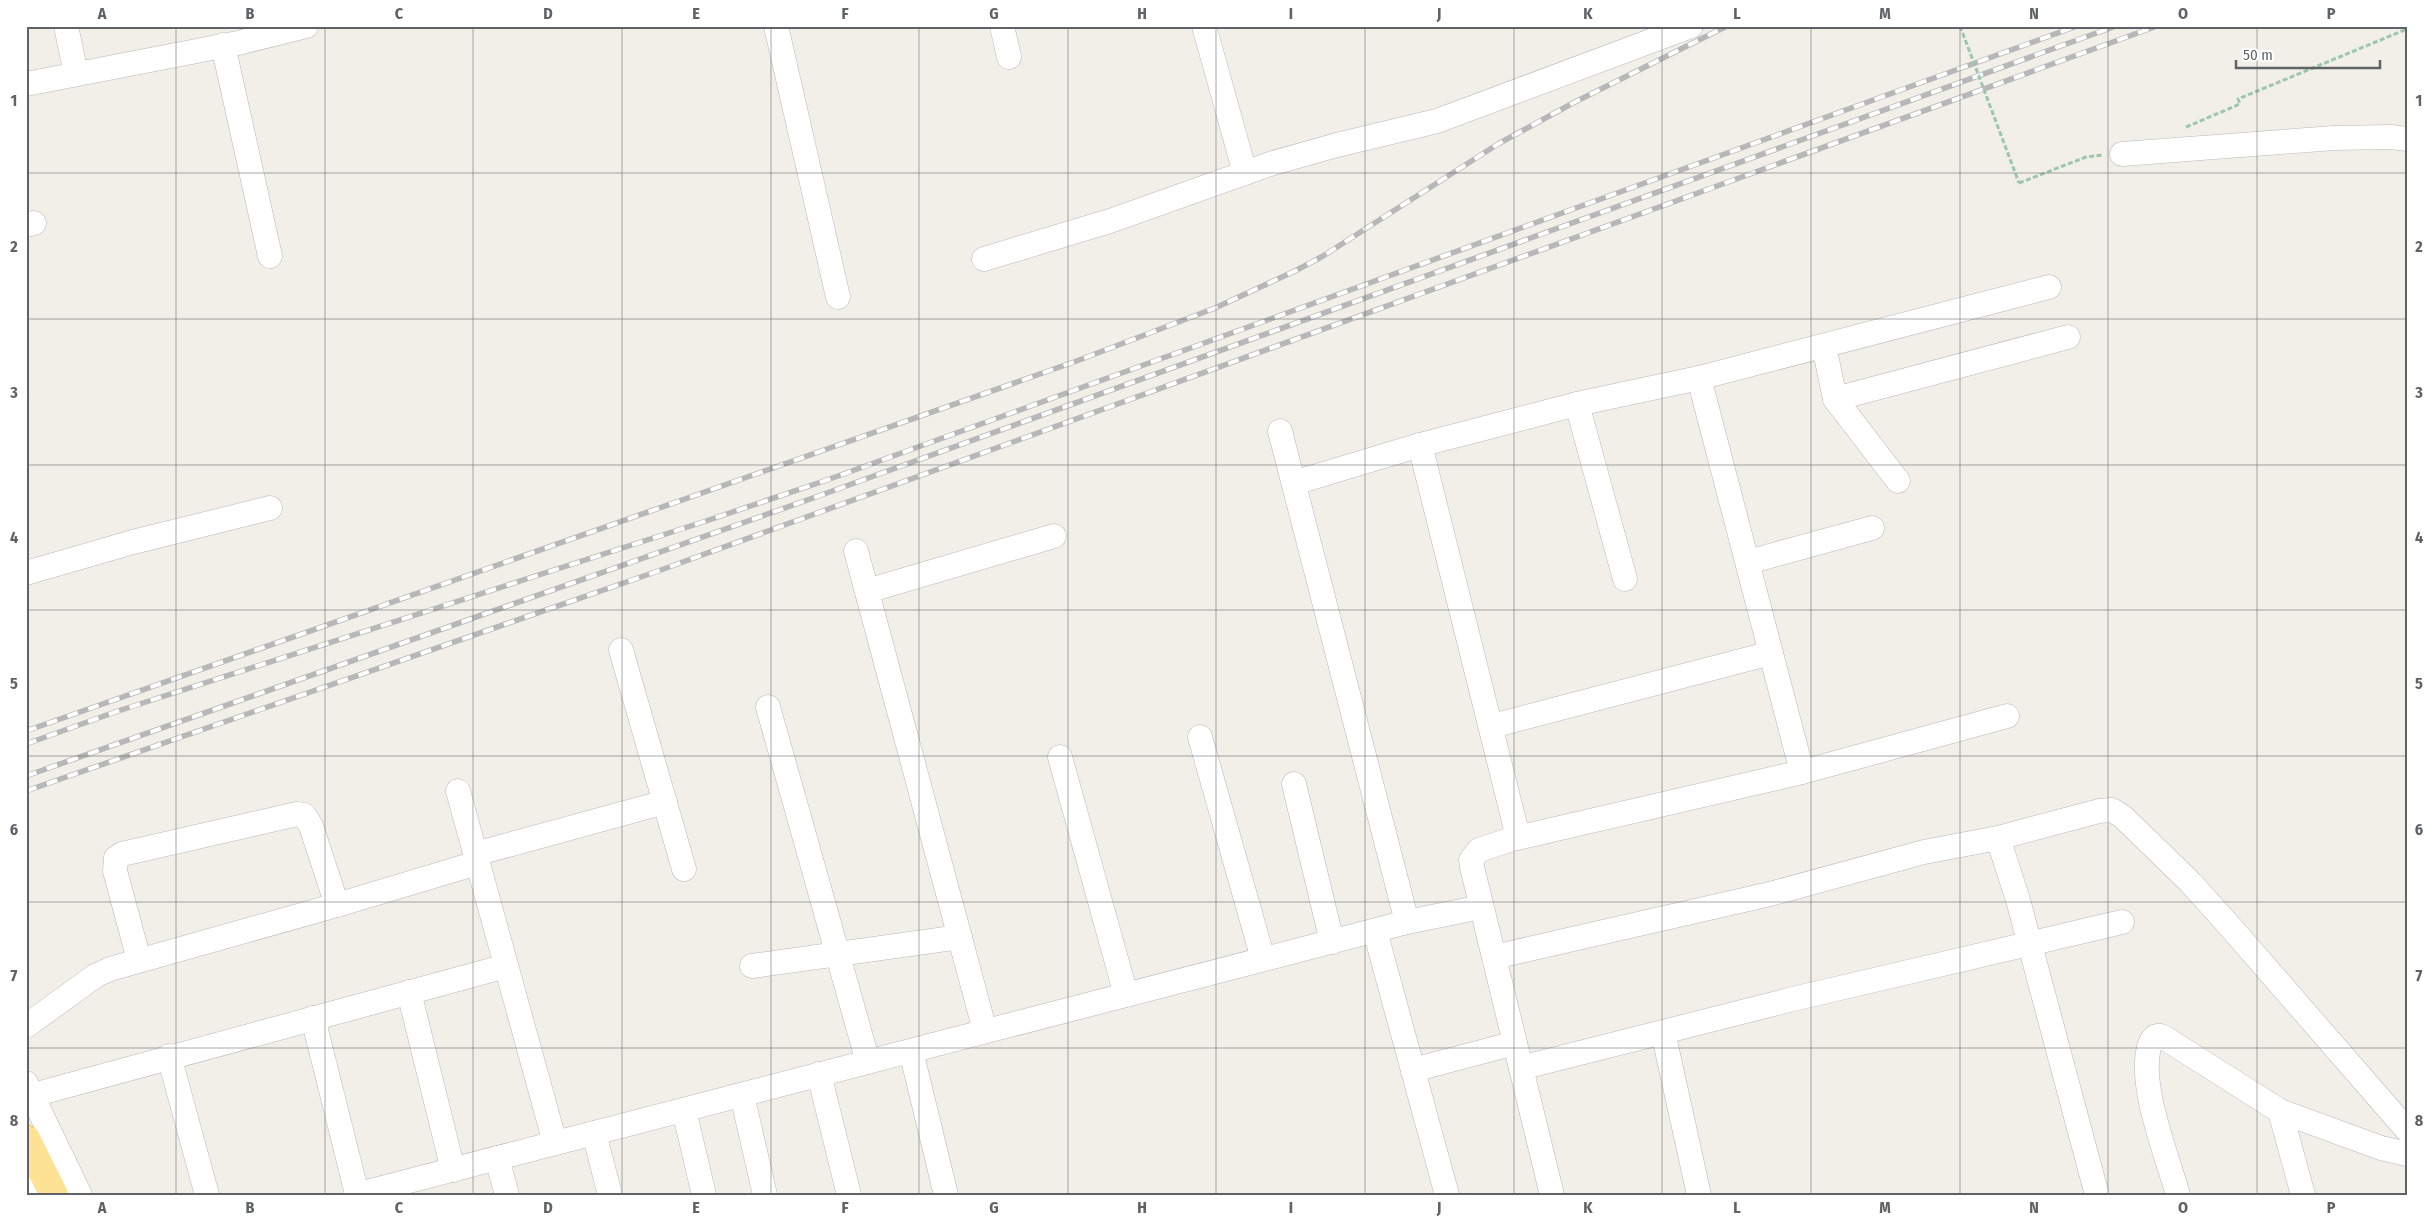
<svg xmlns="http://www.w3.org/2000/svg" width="2433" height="1221" font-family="'Fira Sans Condensed',sans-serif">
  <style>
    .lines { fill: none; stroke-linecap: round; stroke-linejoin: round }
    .minor-casing { stroke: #b5b8bc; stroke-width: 25 }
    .highway-casing { stroke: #f9ab00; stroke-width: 29 }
    .path { stroke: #9cc7a9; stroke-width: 3; stroke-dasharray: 5 2.5; stroke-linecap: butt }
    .minor { stroke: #fff; stroke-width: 24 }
    .highway { stroke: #fde293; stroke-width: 28 }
    .rail-casing { stroke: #b6b7b8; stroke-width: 5.5 }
    .rail { stroke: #fff; stroke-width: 4; stroke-dasharray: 11; stroke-linecap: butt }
    .path-bridge { stroke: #9cc7a9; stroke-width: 3; stroke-dasharray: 5 2.5; stroke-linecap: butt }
    .grid { fill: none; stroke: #5f6368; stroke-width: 1; stroke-opacity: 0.55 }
    .neatline { fill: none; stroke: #5f6368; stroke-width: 2 }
    .grid-label { font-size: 16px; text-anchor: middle; font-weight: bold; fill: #5f6368 }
  </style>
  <rect width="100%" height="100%" fill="#f1efe8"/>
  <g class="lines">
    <g class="minor-casing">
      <g id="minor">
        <path d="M66 26 76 74"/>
        <path d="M776 26 838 297"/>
        <path d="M1002 26 1009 57"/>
        <path d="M1204 26 1245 173"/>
        <path d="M223 45 270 256"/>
        <path d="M26 84 238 43 306 26"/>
        <path d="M2122 154 2334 138 2391 137 2407 139"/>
        <path d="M26 225 34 223"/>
        <path d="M984 259 1110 221 1273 163 1337 145 1437 121 1691 26"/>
        <path d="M1824 346 1835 399 1898 481"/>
        <path d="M1699 378 1802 772"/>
        <path d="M1835 399 2068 337"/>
        <path d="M1577 404 1625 579"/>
        <path d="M1420 445 1518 837 1479 850 1471 860 1472 867 1552 1195"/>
        <path d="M1294 483 1420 445 1577 404 1699 378 2049 287"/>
        <path d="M856 551 985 1031"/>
        <path d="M1748 562 1872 528"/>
        <path d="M26 573 133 542 270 508"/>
        <path d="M867 591 1054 536"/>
        <path d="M621 650 684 869"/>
        <path d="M768 707 868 1062"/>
        <path d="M1492 726 1771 653"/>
        <path d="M1200 737 1263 959"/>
        <path d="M1060 757 1126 995"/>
        <path d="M1294 784 1332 942"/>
        <path d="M458 791 555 1143"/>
        <path d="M1517 838 1802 772 2007 716"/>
        <path d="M1998 838 2099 811 2112 810 2123 817 2190 882 2234 931 2407 1130"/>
        <path d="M475 854 665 802"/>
        <path d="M1407 922 1481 907"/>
        <path d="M1375 931 1447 1195"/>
        <path d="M1494 957 1770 894 1924 852 1998 838 2018 900 2097 1195"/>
        <path d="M139 960 115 871 116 858 122 854 297 814 304 815 311 826 337 905"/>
        <path d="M752 966 960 937"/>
        <path d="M409 992 453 1170"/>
        <path d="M313 1018 357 1194"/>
        <path d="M26 1026 95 976 110 969 337 905 477 863"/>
        <path d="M1663 1032 1699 1195"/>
        <path d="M911 1051 946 1195"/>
        <path d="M169 1056 207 1195"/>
        <path d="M1521 1068 1793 999 2122 922"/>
        <path d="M1413 1070 1515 1043"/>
        <path d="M819 1074 849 1195"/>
        <path d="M26 1083 80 1195"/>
        <path d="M33 1095 506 966"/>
        <path d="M742 1095 765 1195"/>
        <path d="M684 1110 704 1195"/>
        <path d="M2280 1111 2303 1195"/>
        <path d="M594 1133 610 1195"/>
        <path d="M497 1158 507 1195"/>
        <path d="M26 1176 35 1195"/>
        <path d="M355 1195 1407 922 1280 431"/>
        <path d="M2178 1195C2167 1155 2137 1083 2150 1044 2152 1040 2155 1035 2161 1036 2164 1037 2168 1040 2171 1042L2280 1111 2381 1148 2407 1154"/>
      </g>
    </g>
    <g class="highway-casing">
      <path id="highway" d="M26 1139 54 1195"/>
    </g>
    <g class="path">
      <path d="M2186 127 2240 104 2238 99 2407 29"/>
      <path d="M2019 183 2086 157 2103 155"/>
    </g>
    <use href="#minor" class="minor"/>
    <use href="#highway" class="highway"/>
    <g class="rail-casing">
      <g id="rail">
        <path d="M26 731 1074 362 1215 308 1295 271 1323 256 1498 144 1573 103 1727 26"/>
        <path d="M26 744 118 711 706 521 827 480 2077 26"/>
        <path d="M26 776 813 498 2116 26"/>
        <path d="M26 791 658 571 2157 26"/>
      </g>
    </g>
    <use href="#rail" class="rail"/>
    <path class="path-bridge" d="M1960 26 2019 183"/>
  </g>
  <path class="grid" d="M176 26V1195M325 26V1195M473 26V1195M622 26V1195M771 26V1195M919 26V1195M1068 26V1195M1216 26V1195M1365 26V1195M1514 26V1195M1662 26V1195M1811 26V1195M1960 26V1195M2108 26V1195M2257 26V1195M26 173H2407M26 319H2407M26 465H2407M26 610H2407M26 756H2407M26 902H2407M26 1048H2407"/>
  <rect width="2433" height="1221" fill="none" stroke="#ffffff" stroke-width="55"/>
  <path d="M2236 60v8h144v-8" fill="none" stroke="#5f6368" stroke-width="2.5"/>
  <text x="2243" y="60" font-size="15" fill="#5f6368" stroke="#ffffff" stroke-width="4" paint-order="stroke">50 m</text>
  <rect x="28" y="28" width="2378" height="1166" class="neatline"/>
  <g class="grid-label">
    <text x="102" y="19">A</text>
    <text x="250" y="19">B</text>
    <text x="399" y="19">C</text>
    <text x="548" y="19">D</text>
    <text x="696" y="19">E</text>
    <text x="845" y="19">F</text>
    <text x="994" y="19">G</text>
    <text x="1142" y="19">H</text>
    <text x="1291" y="19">I</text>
    <text x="1439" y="19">J</text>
    <text x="1588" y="19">K</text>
    <text x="1737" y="19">L</text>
    <text x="1885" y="19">M</text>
    <text x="2034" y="19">N</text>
    <text x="2183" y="19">O</text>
    <text x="2331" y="19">P</text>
    <text x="14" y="106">1</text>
    <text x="2419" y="106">1</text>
    <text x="14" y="252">2</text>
    <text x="2419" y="252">2</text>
    <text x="14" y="398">3</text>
    <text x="2419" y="398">3</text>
    <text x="14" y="543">4</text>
    <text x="2419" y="543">4</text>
    <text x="14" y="689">5</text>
    <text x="2419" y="689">5</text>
    <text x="14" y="835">6</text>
    <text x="2419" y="835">6</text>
    <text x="14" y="981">7</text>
    <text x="2419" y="981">7</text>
    <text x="14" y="1126">8</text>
    <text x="2419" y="1126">8</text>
    <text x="102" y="1213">A</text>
    <text x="250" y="1213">B</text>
    <text x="399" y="1213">C</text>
    <text x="548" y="1213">D</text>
    <text x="696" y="1213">E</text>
    <text x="845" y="1213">F</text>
    <text x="994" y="1213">G</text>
    <text x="1142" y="1213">H</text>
    <text x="1291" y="1213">I</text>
    <text x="1439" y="1213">J</text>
    <text x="1588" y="1213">K</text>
    <text x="1737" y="1213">L</text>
    <text x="1885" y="1213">M</text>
    <text x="2034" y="1213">N</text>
    <text x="2183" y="1213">O</text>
    <text x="2331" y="1213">P</text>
  </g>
</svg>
